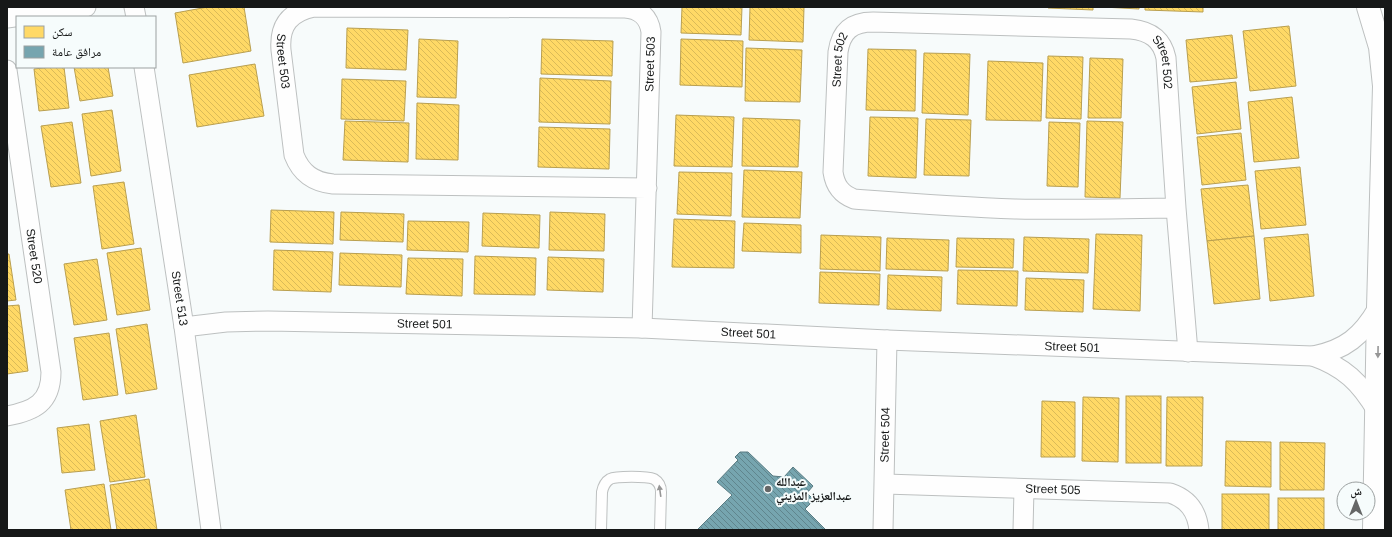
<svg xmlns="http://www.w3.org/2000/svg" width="1392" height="537" font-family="Helvetica,'Noto Naskh Arabic',sans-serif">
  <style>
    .homes { fill: url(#homes-back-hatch); stroke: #b99f4f }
    .public { fill: url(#public-back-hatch); stroke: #597b82 }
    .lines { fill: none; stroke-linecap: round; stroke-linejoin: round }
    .service-casing { stroke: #bdc0c0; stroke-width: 12 }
    .minor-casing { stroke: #bdc0c0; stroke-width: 21 }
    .tertiary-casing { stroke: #bdc0c0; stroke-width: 24 }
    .service { stroke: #fefefe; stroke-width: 10 }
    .minor { stroke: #fefefe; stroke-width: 19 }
    .tertiary { stroke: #fefefe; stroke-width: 22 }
    .oneway { fill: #969696 }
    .poi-dot { fill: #656767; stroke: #f6fcfc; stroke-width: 1.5 }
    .labels { text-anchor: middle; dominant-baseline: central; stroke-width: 4; stroke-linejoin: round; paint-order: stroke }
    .street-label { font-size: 12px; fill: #161818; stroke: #f6fcfc }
    .poi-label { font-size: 12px; font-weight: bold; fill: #161818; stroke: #f6fcfc; text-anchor: start }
  </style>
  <defs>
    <pattern id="homes-back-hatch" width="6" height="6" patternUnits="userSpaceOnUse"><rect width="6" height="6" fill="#ffd966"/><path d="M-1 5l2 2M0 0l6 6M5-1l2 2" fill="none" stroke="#daba58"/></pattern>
    <pattern id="public-back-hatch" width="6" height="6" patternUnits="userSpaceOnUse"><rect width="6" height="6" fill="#76a5af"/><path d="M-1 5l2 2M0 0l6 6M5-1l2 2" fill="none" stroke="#60858d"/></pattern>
  </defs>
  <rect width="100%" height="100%" fill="#f7fbfb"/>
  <g class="homes">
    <path d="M208 7H244L251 51 183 63 175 13Z"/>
    <path d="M682 7H742L741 35 681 33Z"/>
    <path d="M750 7H804L803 42 749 40Z"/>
    <path d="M1048 7H1093V10L1048 8Z"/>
    <path d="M1103 7H1139V9Z"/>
    <path d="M1145 7H1203V12L1145 10Z"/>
    <path d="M1289 26 1296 86 1250 91 1243 31Z"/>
    <path d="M347 28 408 30 406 70 346 68Z"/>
    <path d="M1232 35 1237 78 1190 82 1186 40Z"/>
    <path d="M419 39 458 41 456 98 417 97Z"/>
    <path d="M542 39 613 41 612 76 541 74Z"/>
    <path d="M681 39 743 41 742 87 680 85Z"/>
    <path d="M746 48 802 50 800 102 745 101Z"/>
    <path d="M868 49 916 50 915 111 866 110Z"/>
    <path d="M924 53 970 54 968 115 922 113Z"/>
    <path d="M1048 56 1083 57 1081 119 1046 118Z"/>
    <path d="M1090 58 1123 59 1121 118H1088Z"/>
    <path d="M988 61 1043 63 1041 121 986 120Z"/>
    <path d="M255 64 264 116 197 127 189 75Z"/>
    <path d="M52 67H64L69 108 39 111 34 69Z"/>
    <path d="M74 67H108L113 96 80 101Z"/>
    <path d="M540 78 611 81 610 124 539 122Z"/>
    <path d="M342 79 406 81 404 121 341 119Z"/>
    <path d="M1236 82 1241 129 1197 134 1192 87Z"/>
    <path d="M1292 97 1299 158 1254 162 1248 102Z"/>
    <path d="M417 103 459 105 458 160 416 159Z"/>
    <path d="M112 110 121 171 91 176 82 114Z"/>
    <path d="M676 115 734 117 732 167 674 166Z"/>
    <path d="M870 117 918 118 916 178 868 176Z"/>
    <path d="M743 118 800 120 798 167 742 166Z"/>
    <path d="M926 119 971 120 969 176 924 175Z"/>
    <path d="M345 121 409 123 408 162 343 160Z"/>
    <path d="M1087 121 1123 122 1120 198 1085 197Z"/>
    <path d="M72 122 81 183 51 187 41 126Z"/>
    <path d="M1049 122 1080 123 1078 187 1047 186Z"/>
    <path d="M539 127 610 129 609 169 538 167Z"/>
    <path d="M1241 133 1246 180 1202 185 1197 137Z"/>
    <path d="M1300 167 1306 225 1261 229 1255 171Z"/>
    <path d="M744 170 802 172 800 218 742 217Z"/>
    <path d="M679 172 732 173 731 216 677 214Z"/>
    <path d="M124 182 134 244 102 249 93 186Z"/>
    <path d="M1248 185 1254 236 1207 241 1201 189Z"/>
    <path d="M271 210 334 212 333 244 270 242Z"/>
    <path d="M341 212 404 214 403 242 340 240Z"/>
    <path d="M550 212 605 214 604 251 549 250Z"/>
    <path d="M483 213 540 215 539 248 482 246Z"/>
    <path d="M674 219 735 221 734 268 672 267Z"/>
    <path d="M408 221 469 222 468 252 407 250Z"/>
    <path d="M744 223 801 225V253L742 251Z"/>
    <path d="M1096 234 1142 235 1140 311 1093 309Z"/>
    <path d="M1308 234 1314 296 1270 301 1264 238Z"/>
    <path d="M821 235 881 237 880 271 820 269Z"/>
    <path d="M1254 236 1260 299 1214 304 1207 241Z"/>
    <path d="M1024 237 1089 239 1088 273 1023 271Z"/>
    <path d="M887 238 949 240 948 271 886 269Z"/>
    <path d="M957 238 1014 239 1013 268 956 267Z"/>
    <path d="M141 248 150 310 117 315 107 253Z"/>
    <path d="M274 250 333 252 331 292 273 290Z"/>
    <path d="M340 253 402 255 401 287 339 285Z"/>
    <path d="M7 254H9L16 300 7 301Z"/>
    <path d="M475 256 536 258 535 295 474 294Z"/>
    <path d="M548 257 604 259 603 292 547 290Z"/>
    <path d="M408 258 463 259 462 296 406 294Z"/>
    <path d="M97 259 107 320 74 325 64 264Z"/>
    <path d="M958 270 1018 271 1017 306 957 304Z"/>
    <path d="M820 272 880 274 879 305 819 303Z"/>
    <path d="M888 275 942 277 941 311 887 309Z"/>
    <path d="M1026 278 1084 280 1083 312 1025 310Z"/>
    <path d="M19 305 28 371 7 374V306Z"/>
    <path d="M147 324 157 389 126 394 116 329Z"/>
    <path d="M109 333 118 395 83 400 74 338Z"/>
    <rect x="1126" y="396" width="35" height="67"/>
    <path d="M1083 397 1119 398 1118 462 1082 461Z"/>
    <path d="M1167 397H1203L1202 466H1166Z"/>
    <path d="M1042 401 1075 402V457H1041Z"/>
    <path d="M136 415 145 477 110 482 100 421Z"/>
    <path d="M89 424 95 470 62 473 57 428Z"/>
    <path d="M1226 441 1271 442V487L1225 486Z"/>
    <path d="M1280 442 1325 443 1324 490H1280Z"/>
    <path d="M149 479 157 530H117L110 485Z"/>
    <path d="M104 484 111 530H71L65 490Z"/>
    <rect x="1222" y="494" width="47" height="36"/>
    <rect x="1278" y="498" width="46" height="32"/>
  </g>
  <path class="public" d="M740 452H748L773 476 784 477 793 467 813 486 807 493 814 500 805 509 826 530H700L698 529 732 495 717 482 738 460 735 457Z"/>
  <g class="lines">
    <g class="service-casing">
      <path id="service" d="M601 530 602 492C603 487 605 482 610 479 616 476 647 476 654 479 659 482 661 486 661 492L660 530"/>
    </g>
    <g class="minor-casing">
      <g id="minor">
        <path d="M134 7 136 17"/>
        <path d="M7 18 86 7"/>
        <path id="s1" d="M144 67 184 327 211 530"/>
        <path id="s2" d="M7 70 51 372C51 403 34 411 7 416"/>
        <path id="s3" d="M1176 208C1122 209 1069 210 1015 209 961 207 908 203 854 199 841 194 835 186 833 172L838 52C841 31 852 22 873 22L1131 29C1150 31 1162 39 1166 58L1176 208 1188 352"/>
        <path id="s4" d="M184 327 226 322 268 321 642 328 887 340 1313 356C1345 350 1362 336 1378 308"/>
        <path id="s5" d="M642 328 651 32C649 17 640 9 625 8L314 7C290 12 279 25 281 50L294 155C301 173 313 182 333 184L647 188"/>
        <path d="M1313 356C1344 367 1360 382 1377 411"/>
        <path id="s6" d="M885 484 1170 493C1188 499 1197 511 1199 530"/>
        <path id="s7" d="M883 530 887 340"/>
        <path d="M1023 530 1024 489"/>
      </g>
    </g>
    <g class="tertiary-casing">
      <path id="tertiary" d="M1368 7 1380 47 1384 86 1378 308 1374 530"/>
    </g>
    <use href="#service" class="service"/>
    <use href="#minor" class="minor"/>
    <use href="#tertiary" class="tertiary"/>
  </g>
  <defs><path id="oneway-solid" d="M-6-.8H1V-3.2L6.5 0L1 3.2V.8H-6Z"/></defs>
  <g class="oneway">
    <use href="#oneway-solid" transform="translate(1378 352) rotate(91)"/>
    <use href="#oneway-solid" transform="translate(660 491) rotate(-98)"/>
  </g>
  <circle class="poi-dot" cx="768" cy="489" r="4"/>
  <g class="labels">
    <g class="street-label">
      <text stroke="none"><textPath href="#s5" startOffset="718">Street 503</textPath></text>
      <text stroke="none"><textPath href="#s3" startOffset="471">Street 502</textPath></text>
      <text stroke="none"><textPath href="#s5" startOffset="264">Street 503</textPath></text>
      <text stroke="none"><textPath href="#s3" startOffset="841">Street 502</textPath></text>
      <text stroke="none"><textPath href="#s2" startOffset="188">Street 520</textPath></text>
      <text stroke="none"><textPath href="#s1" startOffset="234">Street 513</textPath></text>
      <text stroke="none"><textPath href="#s4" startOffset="241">Street 501</textPath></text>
      <text stroke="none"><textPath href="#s4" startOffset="565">Street 501</textPath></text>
      <text stroke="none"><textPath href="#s4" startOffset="889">Street 501</textPath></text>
      <text stroke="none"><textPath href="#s7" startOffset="95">Street 504</textPath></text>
      <text stroke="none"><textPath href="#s6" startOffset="168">Street 505</textPath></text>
    </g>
    <g class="poi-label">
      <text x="776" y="482">عبدالله<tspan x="776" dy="14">عبدالعزيز المزيني</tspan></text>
    </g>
  </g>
  <rect width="1392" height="537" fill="none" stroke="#161818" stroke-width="16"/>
  <rect x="16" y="16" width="140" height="52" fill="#f6fcfc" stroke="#9ca1a1"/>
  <rect x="24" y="26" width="20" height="12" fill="#ffd966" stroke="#9ca1a1"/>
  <text x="52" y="36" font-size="12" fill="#161818">سكن</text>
  <rect x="24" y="46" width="20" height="12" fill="#76a5af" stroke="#9ca1a1"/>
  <text x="52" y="56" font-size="12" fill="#161818">مرافق عامة</text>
  <g transform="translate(1356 501)"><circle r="19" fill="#f6fcfc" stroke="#9ca1a1"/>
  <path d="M0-3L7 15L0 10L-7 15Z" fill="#656767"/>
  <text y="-6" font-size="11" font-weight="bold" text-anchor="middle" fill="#161818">ش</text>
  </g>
</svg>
